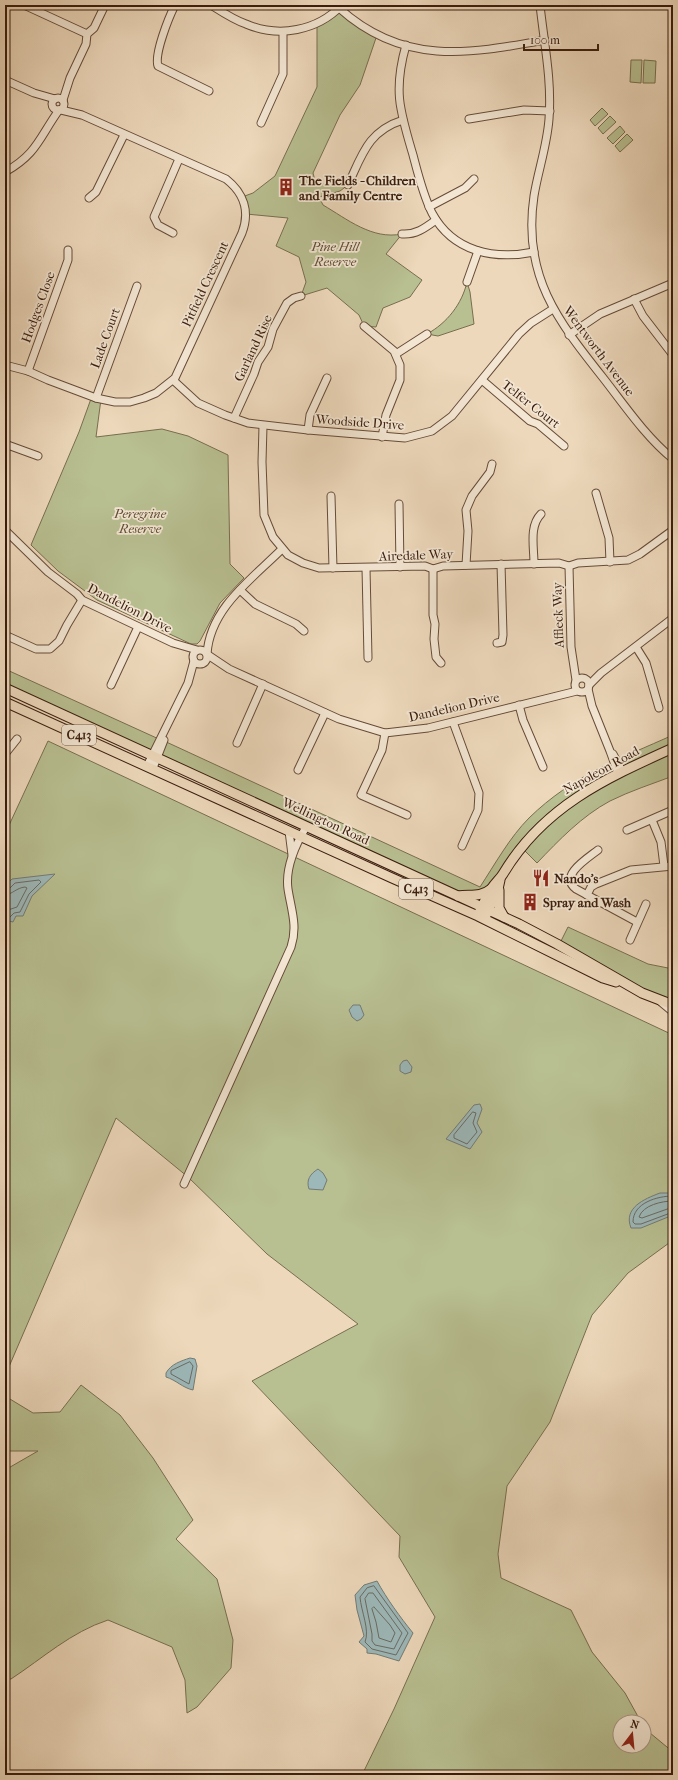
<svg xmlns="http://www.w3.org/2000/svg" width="678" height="1780" font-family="'IM FELL French Canon',serif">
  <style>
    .green { fill: #b8bf91; stroke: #786e4f }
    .water { fill: #9cb8b9; stroke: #747a74 }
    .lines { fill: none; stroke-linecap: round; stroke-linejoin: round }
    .shore { stroke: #6a6a63; stroke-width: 1 }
    .minor-casing { stroke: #664b38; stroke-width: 9 }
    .major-casing { stroke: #391c0d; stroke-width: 11 }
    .minor { stroke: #f3e6d3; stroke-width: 7 }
    .major { stroke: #edd8bb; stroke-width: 9 }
    .labels { text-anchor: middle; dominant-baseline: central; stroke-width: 3.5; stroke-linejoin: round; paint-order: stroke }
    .shield { fill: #f3e6d3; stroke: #715948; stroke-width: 1 }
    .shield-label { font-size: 12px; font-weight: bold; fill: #391c0d }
    .poi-label { font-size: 13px; font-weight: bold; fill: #391c0d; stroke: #f3e6d3; text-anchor: start }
    .park-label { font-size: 13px; font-style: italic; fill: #5f4d35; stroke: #f3e6d3 }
    .street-label { font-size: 13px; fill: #391c0d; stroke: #f3e6d3 }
  </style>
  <rect width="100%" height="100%" fill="#edd8bb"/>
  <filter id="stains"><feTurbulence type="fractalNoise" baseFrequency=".005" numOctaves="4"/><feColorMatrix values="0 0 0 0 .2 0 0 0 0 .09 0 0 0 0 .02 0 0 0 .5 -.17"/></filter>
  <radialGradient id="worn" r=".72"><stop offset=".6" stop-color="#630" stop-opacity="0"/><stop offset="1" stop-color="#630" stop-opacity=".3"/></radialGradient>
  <g class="green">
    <path d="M339 8 377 35 360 85 340 115 313 173 316 184 348 185 340 191 319 197 323 205C347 219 372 240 402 234L386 254 422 280 410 297 383 308 376 327 364 326 359 315 327 288 301 296 306 282 299 257 276 246 288 218 246 214 242 197 253 193 275 176 317 87V23Z"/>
    <path d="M631 60H642L641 83 630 82Z"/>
    <path d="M644 60 656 61 655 83H643Z"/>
    <path d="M602 108 608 114 595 126 590 120Z"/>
    <path d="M610 116 616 122 603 134 598 128Z"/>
    <path d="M620 126 625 132 613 144 607 138Z"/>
    <path d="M627 134 633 140 620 152 615 146Z"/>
    <path d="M467 282 470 292 474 324 438 336 427 334C447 323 462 304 467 282Z"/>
    <path d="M92 396 101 399 96 437 162 429 188 436 228 455 230 564 244 578 220 603 200 641 197 644H191L97 600 58 571 31 545 79 432Z"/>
    <path d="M5 669 161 740 152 756 5 688Z"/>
    <path d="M673 735V776C652 784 630 791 610 801 582 816 559 840 537 863L521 847 492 888 458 896 158 758 162 740 480 887C495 864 510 837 529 818 573 775 620 759 673 735Z"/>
    <path d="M48 741 673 1035V1238H669V1243L628 1273 592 1315 550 1422 507 1486 498 1554 501 1578 571 1610 592 1652 625 1693 641 1722H620V1746H644V1728L673 1752V1775H362L394 1709 435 1617 399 1557 400 1536 252 1381 358 1324 267 1254 188 1177 116 1118 5 1376V834Z"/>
    <path d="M568 927 648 964 673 969V1005L559 945Z"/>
    <path d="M81 1385 120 1415 153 1458 193 1520 176 1539 217 1579 233 1640 231 1668 197 1707 187 1713 185 1680 172 1647 108 1620C71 1632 43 1658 11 1679H5V1470L38 1451H5V1396L33 1413 60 1412Z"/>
  </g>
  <g class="water">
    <path d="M55 874 32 896 23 916H16L13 922 5 920V886L12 879Z"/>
    <path d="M353 1005H360L364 1015 361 1019 357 1021 352 1017 349 1010Z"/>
    <path d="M407 1060 412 1067 411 1072 405 1074 400 1071V1065L403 1061Z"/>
    <path d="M480 1104 482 1109 477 1123 482 1132 470 1149 446 1139 474 1105Z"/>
    <path d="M318 1169 323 1173 327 1180 323 1190 309 1189C306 1180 310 1174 318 1169Z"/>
    <path d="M660 1193H673V1215L641 1228H631C623 1208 644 1199 660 1193Z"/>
    <path d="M190 1358 195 1359 197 1366 193 1390C183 1388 176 1380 166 1377V1373C171 1364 181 1361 190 1358Z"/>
    <path d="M377 1581C387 1599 400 1617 413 1633L399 1661 376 1654 367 1653V1649L359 1642 364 1636 357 1610 355 1595 364 1585Z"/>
  </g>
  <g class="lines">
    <g class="shore">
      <path d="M5 889 10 888 15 883 39 880 41 882 29 894 20 912 14 913 10 917 5 916"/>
      <path d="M5 895C13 894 16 888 25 887L27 888 17 907 5 911"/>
      <path d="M473 1112 476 1113 473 1123 477 1132 467 1144 454 1138V1135Z"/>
      <path d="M673 1196C657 1196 633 1203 633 1222L635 1224H641L673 1212"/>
      <path d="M673 1201C662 1201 643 1205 639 1217L642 1218 673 1207"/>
      <path d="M190 1362 193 1366 189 1384 171 1374V1371Z"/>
      <path d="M374 1586 408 1633 396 1655 372 1649 365 1642C370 1630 361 1611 360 1597L367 1588Z"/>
      <path d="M369 1593H373L402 1633 394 1649 375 1645 372 1641V1634L365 1599Z"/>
      <path d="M374 1607 390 1625 395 1633 391 1642 379 1638 376 1622 372 1609Z"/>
    </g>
    <g class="minor-casing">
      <g id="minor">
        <path d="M24 5 87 34"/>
        <path d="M175 5C169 17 154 54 158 66L209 91"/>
        <path d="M211 5C222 12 234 20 246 24 279 38 317 31 342 5"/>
        <path d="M540 5C544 43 552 80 549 119 547 146 538 171 534 196 522 276 558 321 604 379 625 406 646 437 673 459"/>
        <path d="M339 8C403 66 468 54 545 40"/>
        <path d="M406 45C393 91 400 111 413 155 418 174 423 195 432 213 453 252 494 260 534 252"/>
        <path d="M5 80 34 93 55 99"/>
        <circle cx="58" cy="104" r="6"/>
        <path d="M63 100 70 78 86 44 87 34 94 28 105 5"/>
        <path d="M469 119 524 110 550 111"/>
        <path d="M261 123 283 74V32"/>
        <path d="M5 172C37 154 39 138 59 110"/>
        <path d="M348 185C362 155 368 131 403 120"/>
        <path d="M89 198 96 192 124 135"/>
        <path d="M429 207 465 188 474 179"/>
        <path d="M173 233 158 225 154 217 179 159"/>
        <path d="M402 234C416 235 425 228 436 220"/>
        <path d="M467 282 478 251"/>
        <path d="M634 299 643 316 673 355"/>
        <path d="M364 326 394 351 400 365V380L386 415 382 437"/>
        <path d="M569 335 600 314 673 283"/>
        <path d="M396 354 427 334"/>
        <path d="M5 365 28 371 48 380 96 398 115 402H130L144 398 156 393 175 378 242 233C250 212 244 193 226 179L82 115 61 110"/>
        <path d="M28 371 68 260V250"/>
        <path d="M173 380 198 403 225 415 248 423 308 430 405 438 432 431 452 416 519 334 531 323 553 309"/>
        <path d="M482 380 530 421 538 424 564 446"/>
        <path d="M96 398 137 286"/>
        <path d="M234 418 254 374 258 362 268 347 273 329 287 303 294 298 301 296"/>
        <path d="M263 426 262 462 264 515 273 537 288 555 303 563 319 568 425 566 433 569 443 566 559 563 569 566 578 563 628 560 640 554 673 530"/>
        <path d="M308 430 310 415 327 378"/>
        <path d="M5 444 38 456"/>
        <path d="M596 493 609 538 610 562"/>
        <path d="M331 496 333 568"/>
        <path d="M399 504 400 567"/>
        <path d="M5 530 48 572 77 594 82 600 173 643 197 650"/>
        <path d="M534 564C534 547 529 526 541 514"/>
        <path d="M466 565 468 531 466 510 472 496 490 472 492 464"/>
        <path d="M569 566 571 647 576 680"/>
        <path d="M366 568 368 658"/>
        <path d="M433 569V615L435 624 434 639 436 657 441 663"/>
        <path d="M240 590 255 604 296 624 304 631"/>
        <path d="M5 635 36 649H50L59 641 67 625 82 600"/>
        <path d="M497 643 502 642 503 635 501 564"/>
        <path d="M636 647 646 663 659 708"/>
        <circle cx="200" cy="657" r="7"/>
        <path d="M207 654C210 608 252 579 282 549"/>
        <path d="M208 655 229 669 339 719 385 733 428 728 577 691"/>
        <circle cx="582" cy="685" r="7"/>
        <path d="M111 685 138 627"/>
        <path d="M589 685 601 673 673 618"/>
        <path d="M588 689 592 706 610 751 618 773"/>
        <path d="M519 705 523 720 543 767"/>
        <path d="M453 722 479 793 478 810 462 846"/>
        <path d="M385 733 382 750 361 795 407 815"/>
        <path d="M237 743 263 684"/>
        <path d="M5 754 17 739"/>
        <path d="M613 754 622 771"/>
        <path d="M147 766 188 683 194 661"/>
        <path d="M153 768 164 740"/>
        <path d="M298 770 325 713"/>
        <path d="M652 820 661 842 664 866"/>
        <path d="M627 830 673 810"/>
        <path d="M289 831 292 855"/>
        <path d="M598 850C588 858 558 876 576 889L637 922"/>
        <path d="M587 895 591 887 596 884 631 870 673 866"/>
        <path d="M630 940 646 904"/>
        <path d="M661 1002 673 1012"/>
        <path d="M184 1184 291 947C298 926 291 909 288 889 285 868 296 844 306 827"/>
      </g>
    </g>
    <g class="major-casing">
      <g id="major">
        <path d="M5 688 519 924 557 944 642 993 673 1005"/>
        <path d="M5 702 392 878 478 916 603 978 616 982"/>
        <path d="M499 890V908L504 917"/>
        <path d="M458 896C470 894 480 898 491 889"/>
        <path d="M479 913C483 904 487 896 492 888 495 883 500 879 503 874 543 807 604 779 673 748"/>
        <path d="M486 915 498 889 500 880"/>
      </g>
    </g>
    <use href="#minor" class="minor"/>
    <use href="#major" class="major"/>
  </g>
  <defs>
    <g id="building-bare" transform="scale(1.38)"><path d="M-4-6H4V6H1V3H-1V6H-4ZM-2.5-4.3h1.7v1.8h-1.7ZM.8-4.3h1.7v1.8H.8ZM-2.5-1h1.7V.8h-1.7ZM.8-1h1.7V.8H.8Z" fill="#8f2418" stroke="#f3e6d3" stroke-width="2.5" paint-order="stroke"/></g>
    <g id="restaurant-bare" transform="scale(1.38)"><path d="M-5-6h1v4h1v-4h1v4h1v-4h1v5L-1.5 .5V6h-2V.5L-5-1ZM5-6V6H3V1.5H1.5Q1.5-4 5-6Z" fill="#8f2418" stroke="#f3e6d3" stroke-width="2.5" paint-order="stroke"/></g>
  </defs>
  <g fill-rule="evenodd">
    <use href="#building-bare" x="286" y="187"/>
    <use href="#restaurant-bare" x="541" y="878"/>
    <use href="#building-bare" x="530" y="902"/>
  </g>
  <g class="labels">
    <g class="shield">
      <rect x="62" y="725" width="34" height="20" rx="3"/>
      <rect x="399" y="879" width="34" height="20" rx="3"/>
    </g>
    <g class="shield-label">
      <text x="79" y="735">C413</text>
      <text x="416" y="889">C413</text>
    </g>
    <g class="poi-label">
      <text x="299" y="180">The Fields - Children<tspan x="299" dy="15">and Family Centre</tspan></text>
      <text x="554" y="878">Nando's</text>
      <text x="543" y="902">Spray and Wash</text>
    </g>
    <g class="park-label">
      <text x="335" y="246">Pine Hill<tspan x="335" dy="15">Reserve</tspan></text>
      <text x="140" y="513">Peregrine<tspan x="140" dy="15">Reserve</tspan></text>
    </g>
    <g class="street-label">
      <text transform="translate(205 284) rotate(-65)">Pitfield Crescent</text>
      <text transform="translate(38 307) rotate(-70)">Hodges Close</text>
      <text transform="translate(105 338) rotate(-70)">Lade Court</text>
      <text transform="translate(253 348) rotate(-65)">Garland Rise</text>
      <text transform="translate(599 351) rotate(53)">Wentworth Avenue</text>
      <text transform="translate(531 404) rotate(38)">Telfer Court</text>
      <text transform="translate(360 422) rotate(4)">Woodside Drive</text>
      <text transform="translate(416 555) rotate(-2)">Airedale Way</text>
      <text transform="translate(130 608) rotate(27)">Dandelion Drive</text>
      <text transform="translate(558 615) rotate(-92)">Affleck Way</text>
      <text transform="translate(454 707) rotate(-13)">Dandelion Drive</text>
      <text transform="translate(601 770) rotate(-29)">Napoleon Road</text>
      <text transform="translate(326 821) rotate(25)">Wellington Road</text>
    </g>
  </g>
  <rect width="678" height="1780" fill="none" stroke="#edd8bb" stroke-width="20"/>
  <rect x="6" y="6" width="666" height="1768" fill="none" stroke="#391c0d" stroke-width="2"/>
  <rect x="10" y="10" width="658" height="1760" fill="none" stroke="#391c0d"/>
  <g transform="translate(632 1734) rotate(16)"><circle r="19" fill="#f3e6d3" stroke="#a99584"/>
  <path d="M0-3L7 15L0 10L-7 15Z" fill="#8f2418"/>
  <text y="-6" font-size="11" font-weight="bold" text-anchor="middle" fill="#391c0d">N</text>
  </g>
  <path d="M524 44v6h74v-6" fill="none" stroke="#391c0d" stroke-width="2"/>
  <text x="530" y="44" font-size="12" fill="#391c0d" stroke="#f3e6d3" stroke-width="3" paint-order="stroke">100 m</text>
  <rect width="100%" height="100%" filter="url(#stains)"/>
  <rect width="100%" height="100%" fill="url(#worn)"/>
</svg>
